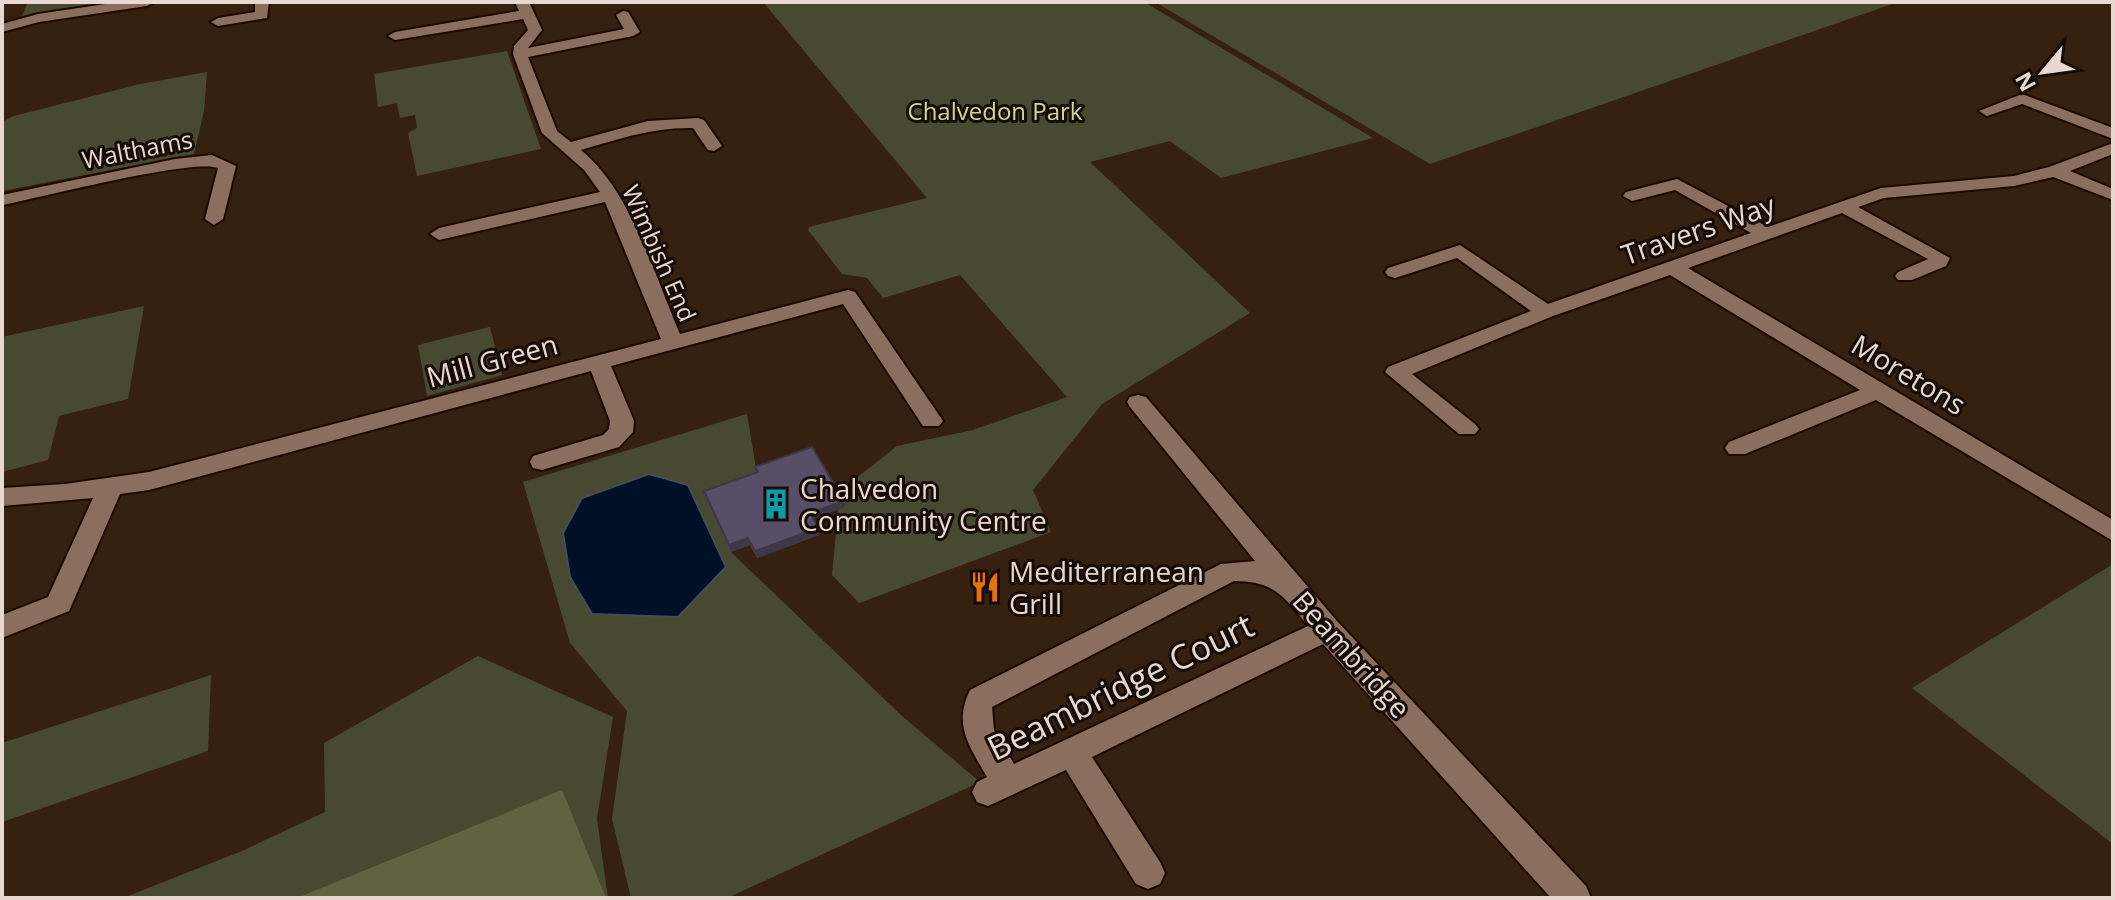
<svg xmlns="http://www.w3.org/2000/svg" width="2115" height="900" font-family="'Open Sans',sans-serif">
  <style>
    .green { fill: #474a30 }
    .forest { fill: #5f633f }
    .water { fill: #001127; stroke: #464d59; stroke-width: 2 }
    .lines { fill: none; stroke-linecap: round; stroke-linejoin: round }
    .minor-casing { stroke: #1d0800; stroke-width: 4 }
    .minor { fill: #8b6f5e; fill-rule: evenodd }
    .wall { fill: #4d4359 }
    .shaded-wall { fill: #3e3748 }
    .building { fill: #594e67; stroke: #3e3748; stroke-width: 2 }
    .labels { text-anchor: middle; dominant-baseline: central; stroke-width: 6; stroke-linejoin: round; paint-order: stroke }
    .far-park-label { font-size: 24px; fill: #ced697; stroke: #160c06 }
    .far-street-label { font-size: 24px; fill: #e8d8cf; stroke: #160c06 }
    .street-label { font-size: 28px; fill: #e8d8cf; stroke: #160c06 }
    .poi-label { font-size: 28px; fill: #e8d8cf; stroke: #160c06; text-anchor: start }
    .near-street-label { font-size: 34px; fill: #e8d8cf; stroke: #160c06 }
  </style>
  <rect width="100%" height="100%" fill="#362010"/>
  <g class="green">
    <path d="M28 2H117L22 16Z"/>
    <path d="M763 2H1144L1373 138 1221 178 1170 141 1090 162 1250 313 1102 404 1033 490 1051 532 859 603 832 575 840 491 897 446 973 430 1067 397 960 275 883 298 867 278 842 274 808 230 809 227 927 198Z"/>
    <path d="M1155 2H1898L1430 164Z"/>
    <path d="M507 51 541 149 417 176 408 133 417 128 415 115 400 118 397 103 378 107 374 74Z"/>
    <path d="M207 72 204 111 194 154 2 191V122L14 116 140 84Z"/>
    <path d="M144 306 128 399 59 416 48 460 2 472V337Z"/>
    <path d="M490 327 502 375 427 396 418 345Z"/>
    <path d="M747 414 757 474 731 552 902 716 980 782 727 898H631L612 819 627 711 570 643 523 482Z"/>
    <path d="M2113 564V844L1912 688Z"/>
    <path d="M478 656 613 717 597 819 608 898H123L242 851 325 812 324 743Z"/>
    <path d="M211 675 208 751 2 822V743Z"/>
  </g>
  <path class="forest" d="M562 790 606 898H297Z"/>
  <path class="water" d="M649 474 688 485 726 567 678 617 592 614 570 577 563 533 582 498Z"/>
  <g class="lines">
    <g class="minor-casing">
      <g id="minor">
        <path d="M119 2H154L147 6 39 22 2 32V24L38 14Z"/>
        <path d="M255 2H269L267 18 218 26 211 22 218 18 255 12Z"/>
        <path d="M515 2H529L542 30 528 48 624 29 616 15 623 11 628 12 640 32 633 36 528 57 557 131 571 142 648 121 698 118 704 120 722 146 714 151 708 150 693 128C654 127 618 139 581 150 631 191 654 274 680 334L848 290 855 292 943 421 939 426H923L843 304 611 366 634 421 633 432 619 447 542 470 533 468 530 462 533 456 603 435 609 429 610 421 591 371 149 490 120 494 69 611 2 638V615L48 597 93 498 2 506V488L65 484 149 472 661 339 605 202 439 240 430 234 439 228 600 192 584 170 542 133 513 54 514 46 528 30 523 19 395 40 388 36 395 32 519 11Z"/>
        <path d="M2022 94 2113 128V139L2022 104 1987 116 1979 111Z"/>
        <path d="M2113 143V154L2070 171 2113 189V200L2053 177 2014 186 1884 198 1858 207 1950 258 1946 266 1912 280H1898L1895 276 1898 272 1928 259 1842 213 1688 268 2113 520V541L1876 400 1745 454H1729L1725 448 1729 442 1860 390 1670 275 1553 316 1412 374 1475 424 1479 429 1475 434H1459L1385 372 1388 367 1531 311 1457 258 1395 278 1388 276 1385 272 1388 268 1460 245 1548 304 1751 233 1675 190 1632 201 1623 196 1626 192 1677 179 1768 227 1881 188 2014 176 2049 167Z"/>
        <path d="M212 155 236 166 223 219 214 225 205 219 218 168C193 158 38 198 2 205V195L175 159Z"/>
        <path d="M1138 395 1146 397 1337 621 1586 886 1591 898H1551L1323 644 1092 757 1160 862 1165 873 1160 884 1148 889 1136 884 1066 770 988 806 977 802 972 792 977 782 987 777C969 746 953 725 970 690L1221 564 1255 561 1130 407 1127 402 1130 397ZM1234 581C1274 581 1284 596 1308 626L1014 764 994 730 992 707Z"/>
      </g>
    </g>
    <use href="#minor" class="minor"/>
  </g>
  <path class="wall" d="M755 467 845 507 813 519 819 535 757 558 750 545 731 552 705 498 704 491 757 472Z"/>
  <g class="shaded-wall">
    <path d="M844 501 845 507 811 520 810 513Z"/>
    <path d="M818 528 819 535 757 558 755 551Z"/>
    <path d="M748 538 750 545 731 552 729 545Z"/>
  </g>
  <path class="building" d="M812 447 844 501 810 513 818 528 755 551 748 538 729 545 704 491 758 472 755 467Z"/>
  <defs>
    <g id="building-bare" transform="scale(2.4)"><path d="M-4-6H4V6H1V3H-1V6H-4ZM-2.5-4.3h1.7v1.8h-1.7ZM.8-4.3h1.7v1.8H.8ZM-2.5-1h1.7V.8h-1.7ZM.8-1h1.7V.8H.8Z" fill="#0f9aa8" stroke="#160c06" stroke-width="2.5" paint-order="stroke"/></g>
    <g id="restaurant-bare" transform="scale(2.4)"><path d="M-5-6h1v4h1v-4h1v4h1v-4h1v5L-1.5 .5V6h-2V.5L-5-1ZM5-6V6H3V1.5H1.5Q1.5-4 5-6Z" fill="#e8710a" stroke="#160c06" stroke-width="2.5" paint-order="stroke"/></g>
  </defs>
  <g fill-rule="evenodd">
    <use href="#building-bare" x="776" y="504"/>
    <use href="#restaurant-bare" x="985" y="587"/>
  </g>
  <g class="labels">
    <g class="far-park-label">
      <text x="995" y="110">Chalvedon Park</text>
    </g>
    <g class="far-street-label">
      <text transform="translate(137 149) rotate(-11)">Walthams</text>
      <text transform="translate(660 253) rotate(66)">Wimbish End</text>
    </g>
    <g class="street-label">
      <text transform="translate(1698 229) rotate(-19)">Travers Way</text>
      <text transform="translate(492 360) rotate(-15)">Mill Green</text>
      <text transform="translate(1909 374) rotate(31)">Moretons</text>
      <text transform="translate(1352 654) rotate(48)">Beambridge</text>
    </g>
    <g class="poi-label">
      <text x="800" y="488">Chalvedon<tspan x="800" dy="32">Community Centre</tspan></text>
      <text x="1009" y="571">Mediterranean<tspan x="1009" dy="32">Grill</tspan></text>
    </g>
    <g class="near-street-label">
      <text transform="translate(1120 686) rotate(-26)">Beambridge Court</text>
    </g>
  </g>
  <rect width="2115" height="900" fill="none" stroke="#e8d8cf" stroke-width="8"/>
  <g transform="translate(2043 72) rotate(241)" stroke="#160c06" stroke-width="6" paint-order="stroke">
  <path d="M0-6L14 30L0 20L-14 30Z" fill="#e8d8cf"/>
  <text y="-12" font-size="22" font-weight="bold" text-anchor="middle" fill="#e8d8cf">N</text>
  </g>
</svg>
